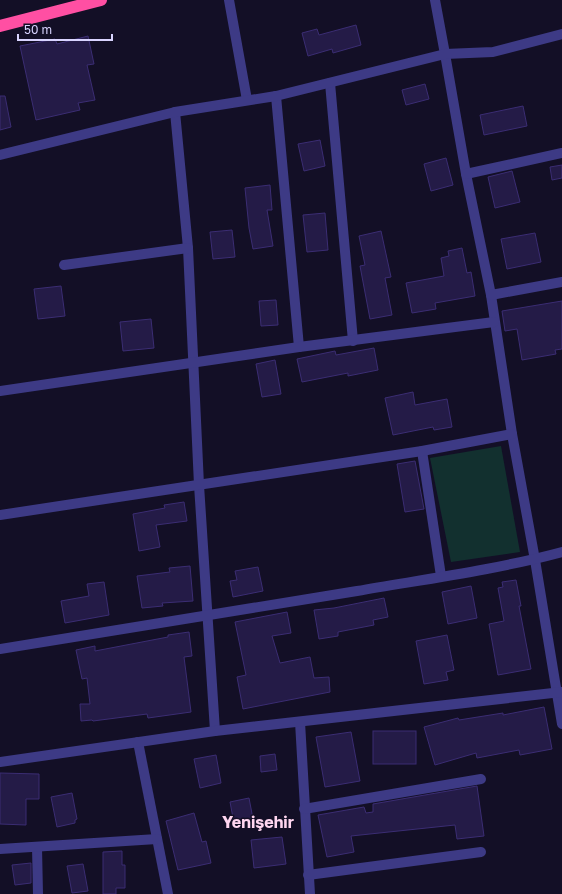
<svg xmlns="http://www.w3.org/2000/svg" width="562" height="894" font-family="'Golos Text',sans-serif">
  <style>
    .green { fill: #12302f }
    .building { fill: #241b47; stroke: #3b2d73 }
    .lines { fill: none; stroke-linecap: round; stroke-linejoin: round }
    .minor { stroke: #3d3a85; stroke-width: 10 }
    .highway { stroke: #ff4fa3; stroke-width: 12 }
    .labels { text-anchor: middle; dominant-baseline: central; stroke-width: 3; stroke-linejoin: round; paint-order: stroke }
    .district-label { font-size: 16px; font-weight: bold; fill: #ffd6f0; stroke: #130f26 }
  </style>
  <rect width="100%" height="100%" fill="#130f26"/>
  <path class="green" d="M501 446 520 552 451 562 430 458Z"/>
  <g class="building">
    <path d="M356 25 361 45 333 53 332 49 308 56 302 33 317 29 319 35Z"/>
    <path d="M88 36 94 64 87 65 95 100 78 103 80 110 36 120 20 46 55 39 57 44Z"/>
    <path d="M425 84 429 99 406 105 402 90Z"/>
    <path d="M0 96H5L11 127 0 130Z"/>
    <path d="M523 106 527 126 484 135 480 115Z"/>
    <path d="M320 140 325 166 304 171 298 144Z"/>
    <path d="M446 158 453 185 431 191 424 164Z"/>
    <path d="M562 165V178L552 180 550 167Z"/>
    <path d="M512 171 520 202 495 208 488 177Z"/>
    <path d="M270 185 272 210H267L273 246 253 249 249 228 245 188Z"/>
    <path d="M325 213 328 250 307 252 303 215Z"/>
    <path d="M232 230 235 257 213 259 210 232Z"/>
    <path d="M381 231 391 277 385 278 392 315 370 319 360 266 365 265 359 236Z"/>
    <path d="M535 233 541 262 507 269 501 239Z"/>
    <path d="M462 248 467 273 471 272 475 296 435 303 436 309 412 313 406 283 444 276 441 258 449 256 448 251Z"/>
    <path d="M61 286 65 316 38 319 34 289Z"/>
    <path d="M276 300 278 325 261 326 259 301Z"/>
    <path d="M562 301V349L555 350 556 354 522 360 517 329 505 331 502 311Z"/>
    <path d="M151 319 154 348 123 351 120 322Z"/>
    <path d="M374 348 378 370 348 376V373L302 382 297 359 335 351 336 355Z"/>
    <path d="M275 360 281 394 262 397 256 364Z"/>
    <path d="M413 392 415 405 447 399 452 427 434 430 433 427 393 435 385 398Z"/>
    <path d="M415 461 424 509 405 512 397 464Z"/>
    <path d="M184 502 187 521 156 525 160 547 139 551 133 514 165 508 164 505Z"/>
    <path d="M190 566 193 601 162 603 163 606 142 608 137 576 170 572 169 568Z"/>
    <path d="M258 567 263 591 233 597 230 581 237 580 235 571Z"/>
    <path d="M516 580 521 606H519L531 669 498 675 489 624 504 621 498 588 503 587 502 582Z"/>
    <path d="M104 582 109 615 65 623 61 601 89 596 87 584Z"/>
    <path d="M471 586 477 618 448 624 442 592Z"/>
    <path d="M384 598 388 617 373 620 374 625 338 632V636L319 639 314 610 334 608Z"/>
    <path d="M287 612 291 633 272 636 280 663 310 657 314 678 329 677 330 692 243 709 237 677 246 675 235 622Z"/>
    <path d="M189 632 192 656 184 657 191 712 148 718 147 714 93 721 92 720 81 721 80 704H90L87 678 82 679 76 650 95 646V651L168 637V635Z"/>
    <path d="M447 635 454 670 446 672 448 680 424 684 416 641Z"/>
    <path d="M544 707 552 749 520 755 519 750 477 758 476 753 435 765 424 727 458 718 459 720 503 713V715Z"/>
    <rect x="373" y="731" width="43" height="33"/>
    <path d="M351 732 360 781 325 787 316 737Z"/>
    <path d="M275 754 277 770 261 772 260 756Z"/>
    <path d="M216 755 221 783 200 788 194 759Z"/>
    <path d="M0 773 39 774V799H26V825L0 824Z"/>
    <path d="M477 786 484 836 457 839 455 825 351 836 354 852 327 857 318 815 364 807 366 813 373 812V804Z"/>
    <path d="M72 793 77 819 75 820V823L57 827 51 797Z"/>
    <path d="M249 798 253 819 234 823 230 802Z"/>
    <path d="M194 813 202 842 206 841 211 863 178 870 166 821Z"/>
    <path d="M282 837 286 864 254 868 251 840Z"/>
    <path d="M122 851V865H125V888H116V894H103V852Z"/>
    <path d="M31 863V883L15 885 12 865Z"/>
    <path d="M83 864 88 891 72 893 67 866Z"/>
  </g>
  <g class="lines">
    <g class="minor">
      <path d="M229 0 247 100"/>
      <path d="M435 0 445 54 466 174 491 295 512 434 535 560 562 724"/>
      <path d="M330 83 353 341"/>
      <path d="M276 96 299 347"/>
      <path d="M175 112 188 248 199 485 215 731"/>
      <path d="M0 155 175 112 276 96 445 54 493 52 562 34"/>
      <path d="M466 174 562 153"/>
      <path d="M64 265 188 248"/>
      <path d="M491 295 562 282"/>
      <path d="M0 391 299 347 494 322"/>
      <path d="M422 451 441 576"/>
      <path d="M0 515 422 451 512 434"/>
      <path d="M0 649C119 630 238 611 357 591 426 579 495 570 562 552"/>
      <path d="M300 722 310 894"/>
      <path d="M138 742 168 894"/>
      <path d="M0 762 215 731 562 692"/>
      <path d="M304 809 481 779"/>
      <path d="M37 847 38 894"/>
      <path d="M0 849 157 839"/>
      <path d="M308 875 481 852"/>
    </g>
    <path class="highway" d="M0 26 101 0"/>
  </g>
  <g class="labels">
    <g class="district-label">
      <text x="258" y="822">Yenişehir</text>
    </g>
  </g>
  <path d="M18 34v6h94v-6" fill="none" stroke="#d9d4ff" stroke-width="2"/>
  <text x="24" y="34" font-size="12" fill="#d9d4ff" stroke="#130f26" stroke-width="3" paint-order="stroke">50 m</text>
</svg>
